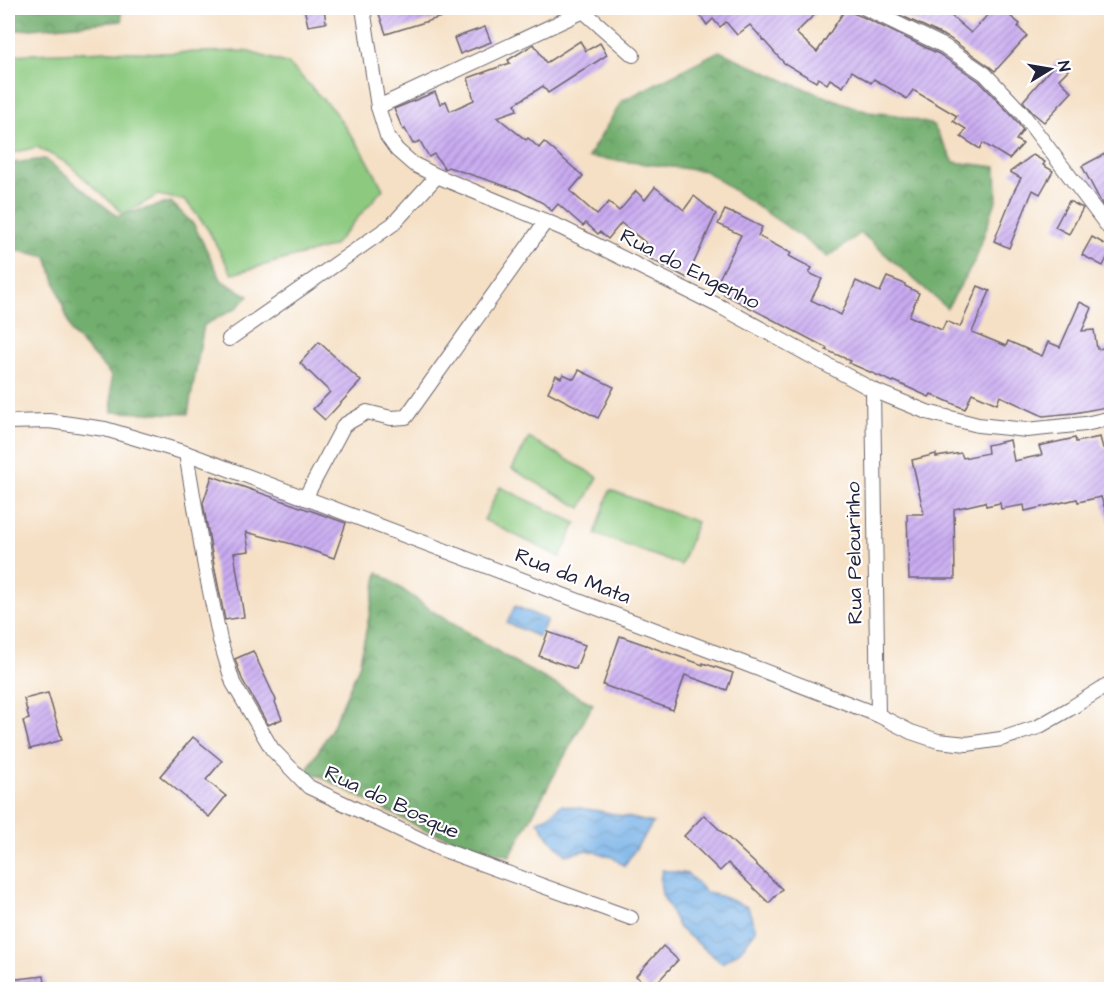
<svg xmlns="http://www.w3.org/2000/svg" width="1119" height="997" font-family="'Architects Daughter',sans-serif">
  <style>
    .grass { fill: #8dca80; stroke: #58765e; stroke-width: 1.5 }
    .forest { fill: url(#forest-crowns); stroke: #4a6854; stroke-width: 1.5 }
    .water { fill: url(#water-waves); stroke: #4c6990; stroke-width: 1.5 }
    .building { fill: url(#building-hatch) }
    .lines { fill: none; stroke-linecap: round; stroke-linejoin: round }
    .minor-casing { stroke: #6c646b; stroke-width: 16 }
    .minor { stroke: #fff; stroke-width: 14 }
    .labels { text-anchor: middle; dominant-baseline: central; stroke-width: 4.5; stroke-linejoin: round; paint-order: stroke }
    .street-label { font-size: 21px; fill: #22223b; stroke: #fff }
  </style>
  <defs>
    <pattern id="forest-crowns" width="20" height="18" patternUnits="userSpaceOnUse" patternTransform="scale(1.5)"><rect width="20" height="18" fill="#72ae6e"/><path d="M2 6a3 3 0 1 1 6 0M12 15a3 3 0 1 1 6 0" fill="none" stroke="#5d8d5c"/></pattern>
    <pattern id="water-waves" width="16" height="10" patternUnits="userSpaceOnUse" patternTransform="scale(1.5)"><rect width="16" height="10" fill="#75b0e6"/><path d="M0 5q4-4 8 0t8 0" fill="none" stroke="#608fbc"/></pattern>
    <pattern id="building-hatch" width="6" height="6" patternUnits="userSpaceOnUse" patternTransform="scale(1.5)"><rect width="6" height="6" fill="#c9abf1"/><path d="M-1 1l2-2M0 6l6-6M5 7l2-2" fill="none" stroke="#a38bc4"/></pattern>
  </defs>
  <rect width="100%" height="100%" fill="#fff"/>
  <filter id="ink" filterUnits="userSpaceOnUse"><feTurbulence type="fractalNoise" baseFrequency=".0167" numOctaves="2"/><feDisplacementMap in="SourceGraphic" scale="12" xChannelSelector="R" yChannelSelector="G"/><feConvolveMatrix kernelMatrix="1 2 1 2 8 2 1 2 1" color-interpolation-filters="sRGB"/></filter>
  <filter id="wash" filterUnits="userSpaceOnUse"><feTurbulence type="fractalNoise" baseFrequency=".008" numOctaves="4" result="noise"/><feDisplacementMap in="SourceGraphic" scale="24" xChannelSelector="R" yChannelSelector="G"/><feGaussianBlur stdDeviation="1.35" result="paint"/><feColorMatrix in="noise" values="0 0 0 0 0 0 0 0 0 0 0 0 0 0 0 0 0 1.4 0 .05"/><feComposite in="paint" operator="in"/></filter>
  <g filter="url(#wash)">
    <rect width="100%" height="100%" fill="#f5e0c5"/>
    <g class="grass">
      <path d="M109 51 160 53 246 51 289 64 333 110 363 152 383 189 333 246 232 274 207 228 186 201 158 195 124 214 67 163 37 147 8 154V55Z"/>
      <path d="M529 438 598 477 581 508 512 469Z"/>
      <path d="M500 487 576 523 560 557 484 520Z"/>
      <path d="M610 490 697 522 681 565 595 534Z"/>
    </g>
    <g class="forest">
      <path d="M8 8H121L122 21 8 31Z"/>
      <path d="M719 51 797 86 868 112 897 115 933 125 954 162 996 167 997 198 975 261 947 308 861 233 828 257 786 226 705 171 588 157 622 101Z"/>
      <path d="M45 159 117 216 171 202 194 225 222 281 249 296 235 309 204 325 188 414 112 412 111 375 72 333 47 257 8 248V162L12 163Z"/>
      <path d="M378 572 437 614 521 666 593 704 510 856 425 830 307 770 332 728 359 666Z"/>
    </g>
    <g class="water">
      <path d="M515 606 547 620 539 637 507 623Z"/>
      <path d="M561 805 605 812 653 823 624 866 612 857 587 850 566 855 549 838 538 821 551 814Z"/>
      <path d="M662 870 688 874 706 892 723 897 748 907 756 930 740 951 722 963 679 928 662 894 660 880Z"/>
    </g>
    <g id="blocks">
      <g class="building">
        <path d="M304 8H324L326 23 308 26Z"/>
        <path d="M377 8H460L461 11 386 34Z"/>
        <path d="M695 8H821L796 33 817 52 845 10 863 17 939 54 979 81 1014 118 1023 130 1016 140 1023 144 1009 159 983 143 980 149 961 137 966 129 953 121 957 116 913 90 907 99 874 79 871 83 852 71 843 87 830 79 827 84 818 78 816 82 784 63 750 25 737 35 726 22 720 27 713 19 707 25Z"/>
        <path d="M885 8H942L971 33 994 8H1016L1009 15 1020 24 1018 27 1027 36 995 71 990 67 949 38Z"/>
        <path d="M485 27 491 42 460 54 454 38Z"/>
        <path d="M580 41 586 51 600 43 607 55 548 93 543 86 515 104 517 110 497 117 526 140 528 138 539 148 544 142 583 176 570 191 597 215 609 202 619 211 636 191 645 200 655 187 684 210 694 196 716 214 687 278 639 253 646 243 621 223 608 239 600 232 598 234 586 223 583 226 558 204 552 211 543 203 518 190 448 167 445 169 434 154 429 157 420 141 413 144 405 129 403 130 394 109 435 92 440 104 446 101 450 111 474 100 468 78 510 63 508 60 534 44 546 63Z"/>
        <path d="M1058 60 1068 70 1059 79 1072 92 1044 122 1033 113 1023 101Z"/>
        <path d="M1112 150V216L1102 204 1082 166Z"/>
        <path d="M1033 155 1045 162 1043 165 1053 171 1040 194 1033 190 1009 248 994 241 1015 189 1021 178 1010 172Z"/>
        <path d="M1069 201 1083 208 1069 234 1055 227Z"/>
        <path d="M725 210 734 214V213L762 227 758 236 791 253 789 256 812 268 809 273 822 279 811 300 841 315 856 281 880 292 887 277 905 284V286L919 293 909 316 942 330 946 321 960 327 978 286 990 291 972 332 1006 346 1008 341 1042 356 1048 342 1060 347 1080 302 1092 308 1082 331 1094 330 1097 349 1112 347V406L1074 413 1043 416 1000 396 997 404 972 393 965 409 931 394 929 397 894 381 893 382 849 363 851 361 826 350 827 348 714 289 741 235 718 224Z"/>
        <path d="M1092 237 1112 248 1103 266 1082 255Z"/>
        <path d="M319 342 361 381 325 420 313 409 330 392 300 363Z"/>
        <path d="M579 370 614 387 598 418 548 392 556 375 561 378 563 374 574 379Z"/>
        <path d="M1100 437 1103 448 1112 446V521H1109L1101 497 1078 502 1077 499 1025 511 1024 505 1001 509 1000 503 986 506 985 502 954 509 955 579H909L907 514H924L912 460 936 454V457L961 453 963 458 988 453 987 445 1010 440 1014 461 1042 455 1039 446 1075 438 1076 442Z"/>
        <path d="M212 476 346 523 334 558 292 544 246 532 249 551 234 553 244 617 225 620 214 565 203 503Z"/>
        <path d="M548 632 585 645 576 669 539 656Z"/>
        <path d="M620 636 703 665V663L733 673 727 690 685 675 673 710 603 685Z"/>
        <path d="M253 651 276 700 275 702 282 719 268 725 242 679 235 659Z"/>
        <path d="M48 693 62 740 30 749 23 721 29 719 24 699Z"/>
        <path d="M193 737 222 761 206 780 226 796 209 817 160 776Z"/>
        <path d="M704 815 782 889 769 903 728 863 720 871 684 836Z"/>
        <path d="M663 946 678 960 650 990 636 976Z"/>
        <path d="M44 976 46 990H8V980Z"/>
      </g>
    </g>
  </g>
  <g filter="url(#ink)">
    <use href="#blocks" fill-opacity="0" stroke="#6c646b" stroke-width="1.5"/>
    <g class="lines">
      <g class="minor-casing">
        <g id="minor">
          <path d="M363 8 378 107 387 136 397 150 413 164 437 176 562 228 723 308 873 390 927 412 978 425 1027 430 1085 424 1112 418"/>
          <path d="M580 8 633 55"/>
          <path d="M865 8 944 46 985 74 1021 112 1112 232"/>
          <path d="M378 107 584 11"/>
          <path d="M229 339 393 224 437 176"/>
          <path d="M873 390 878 715"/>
          <path d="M8 422 49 421 105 429 186 453 743 663 878 715 911 732 938 741 967 744 1001 739 1038 727 1071 708 1112 682"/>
          <path d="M186 453 205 567 220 640 233 683 272 749 309 787 441 849 631 918"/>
          <path d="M305 498 344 425 367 412 391 418 406 417 546 221"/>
        </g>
      </g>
      <use href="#minor" class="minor"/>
    </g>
  </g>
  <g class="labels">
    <g class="street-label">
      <text transform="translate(690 269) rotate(27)">Rua do Engenho</text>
      <text transform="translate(854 553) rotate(-91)">Rua Pelourinho</text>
      <text transform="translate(573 576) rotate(21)">Rua da Mata</text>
      <text transform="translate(392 802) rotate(25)">Rua do Bosque</text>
    </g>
  </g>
  <rect width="1119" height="997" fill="none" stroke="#fff" stroke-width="30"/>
  <g transform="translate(1050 69) rotate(79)" stroke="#ffffff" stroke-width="4.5" paint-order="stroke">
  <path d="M0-4.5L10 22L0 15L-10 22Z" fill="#22223b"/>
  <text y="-9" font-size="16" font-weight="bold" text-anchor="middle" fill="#22223b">N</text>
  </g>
</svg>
